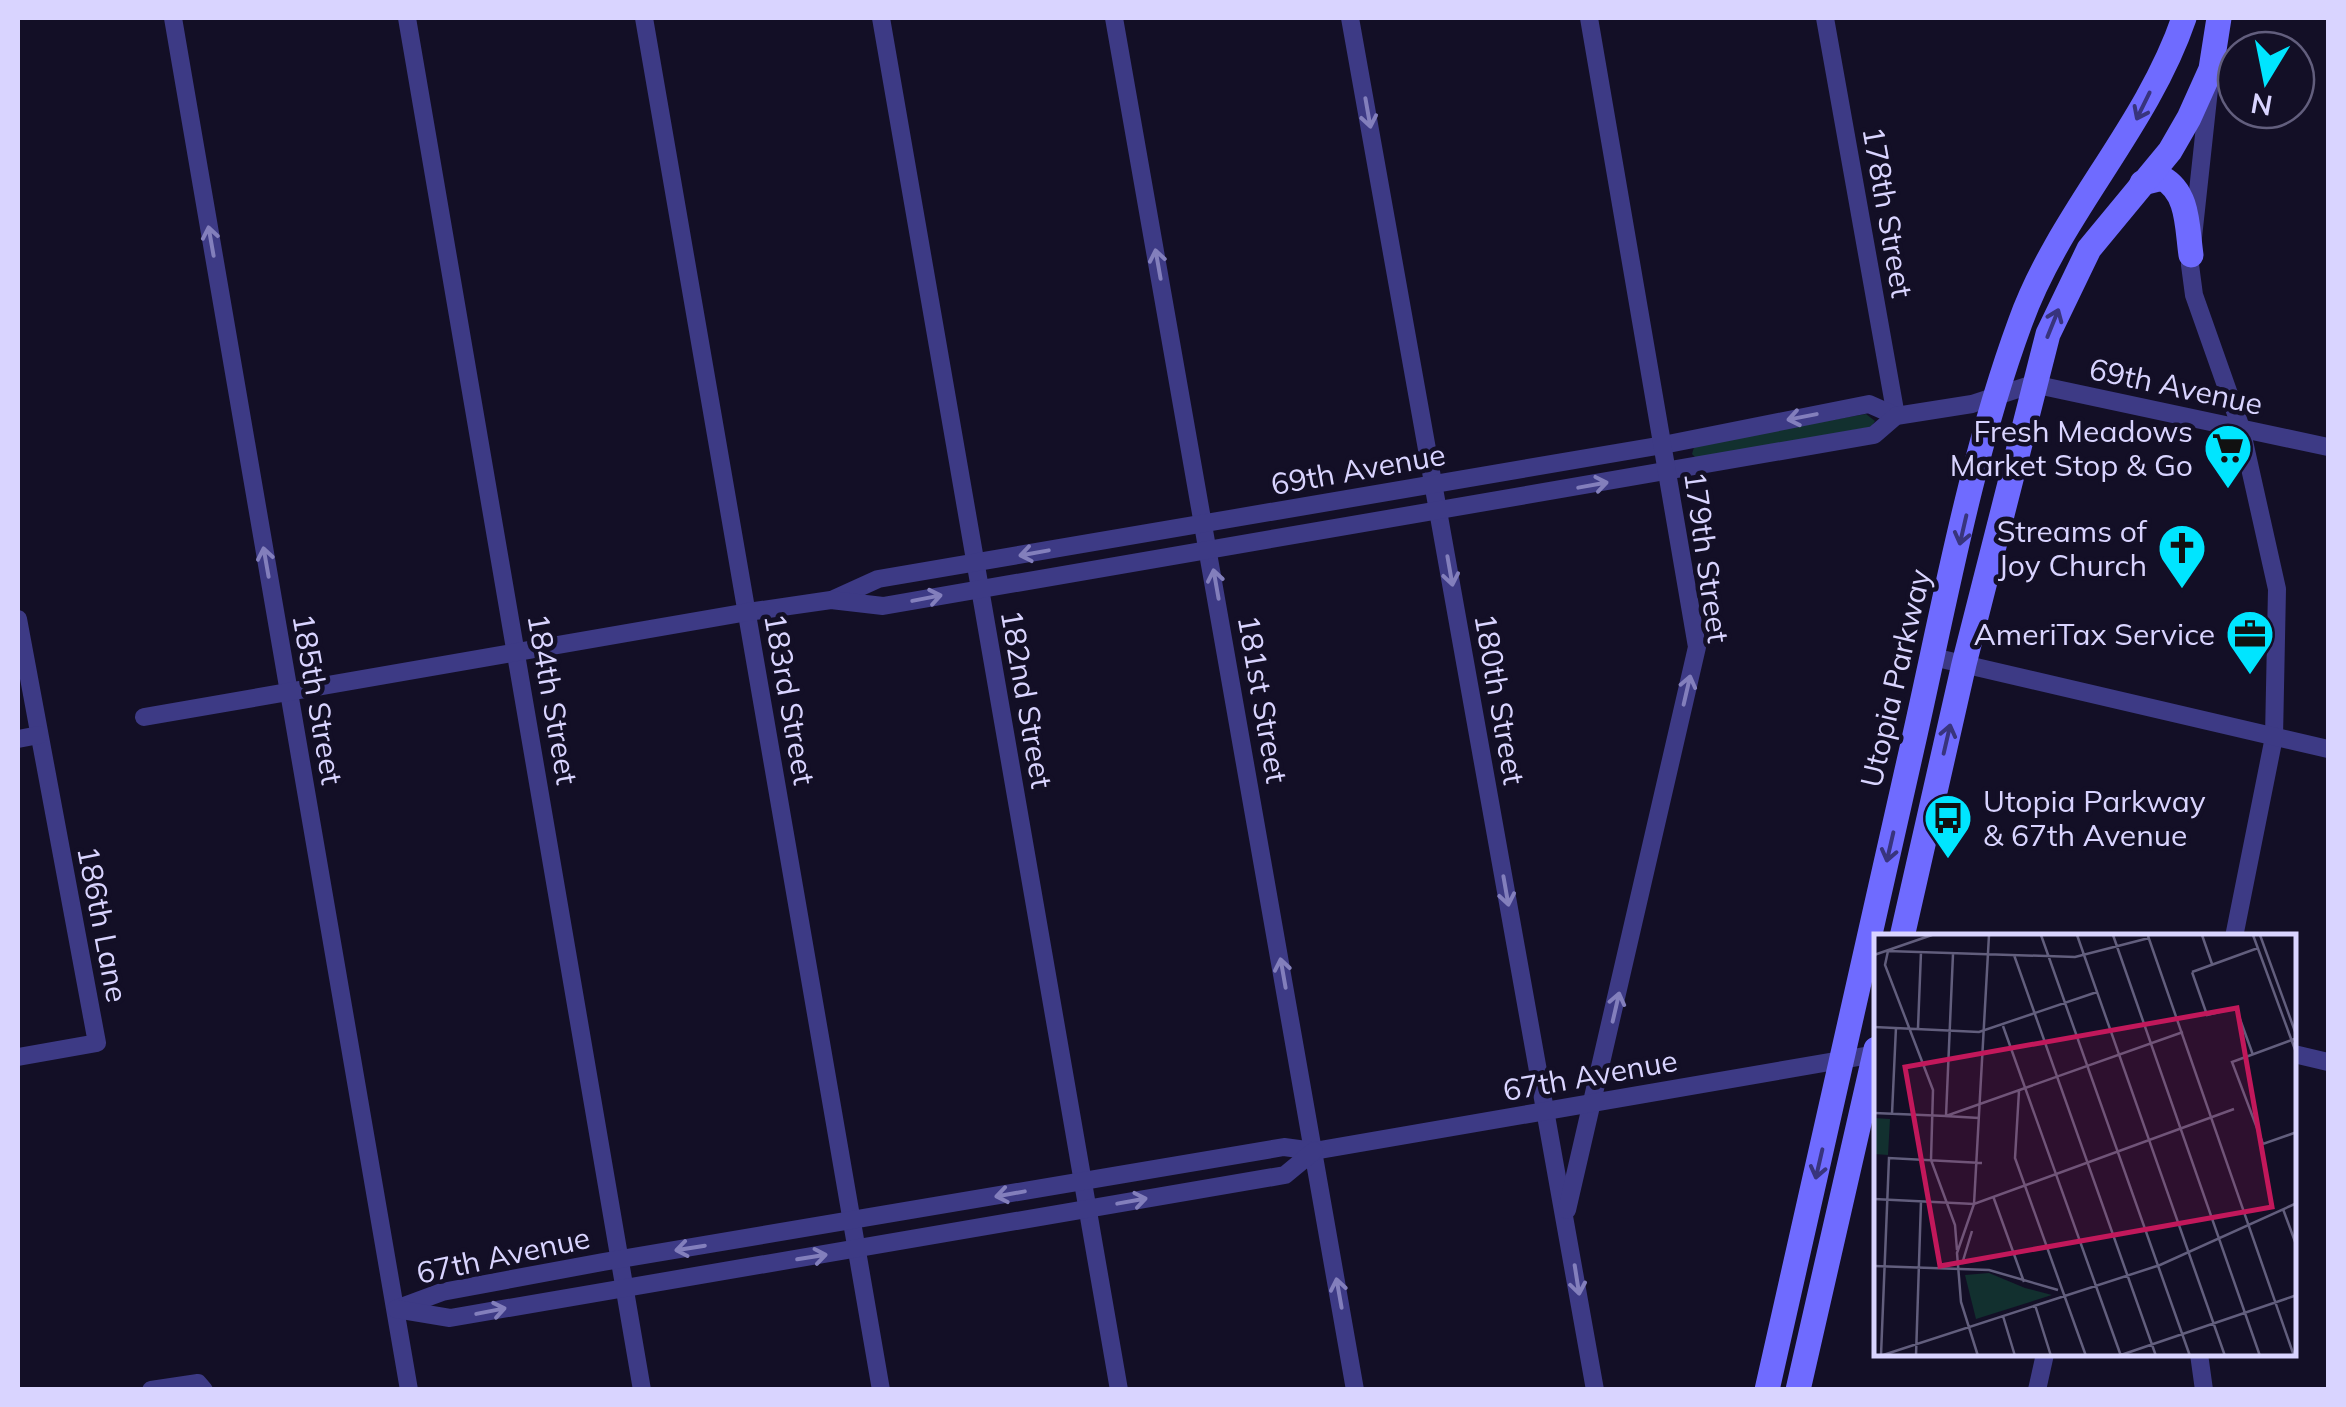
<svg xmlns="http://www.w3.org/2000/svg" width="2346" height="1407" font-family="Mulish,sans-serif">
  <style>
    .green { fill: #12302f }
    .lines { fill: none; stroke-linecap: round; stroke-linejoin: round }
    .minor { stroke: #3d3a85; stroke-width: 18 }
    .secondary { stroke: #6f6bff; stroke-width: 25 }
    .oneway { stroke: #38347d }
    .oneway2 { stroke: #837fbc }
    .labels { text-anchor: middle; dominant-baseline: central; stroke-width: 9; stroke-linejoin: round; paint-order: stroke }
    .street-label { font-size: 30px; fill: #d9d4ff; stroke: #130f26 }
    .poi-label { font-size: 30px; fill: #d9d4ff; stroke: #130f26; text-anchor: end }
    .inset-road { fill: none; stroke: #625e7d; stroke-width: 2.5 }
    .view { fill: #c2185b; fill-opacity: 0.15; stroke: #c2185b; stroke-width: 5 }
    .inset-edge { fill: none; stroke: #d9d4ff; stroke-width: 5 }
  </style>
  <rect width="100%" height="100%" fill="#130f26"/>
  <path class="green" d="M1866 414 1875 421 1871 427 1696 458 1692 454 1695 444Z"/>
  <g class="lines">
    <g class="minor">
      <path d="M173 18 409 1390"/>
      <path d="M407 18 642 1390"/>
      <path d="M644 18 881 1390"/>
      <path d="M881 18 1119 1390"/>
      <path d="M1114 18 1355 1390"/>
      <path d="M1350 18 1595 1390"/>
      <path d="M1825 18 1896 416"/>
      <path d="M2210 80 2190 265 2194 295 2241 428 2277 589 2274 737 2234 937"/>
      <path d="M834 599 878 579 1663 445 1869 404 1896 416"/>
      <path d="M18 619 97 1043 18 1057"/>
      <path d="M1933 657 2328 749"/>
      <path d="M144 717 748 612 831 600 883 606 1874 435 1896 416 1972 404 2033 384 2328 447"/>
      <path d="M18 739 39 735"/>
      <path d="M2294 1054 2328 1062"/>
      <path d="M1567 1210 1697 647 1589 18"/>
      <path d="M396 1309 442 1292 603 1262 1284 1147 1314 1151 1876 1054"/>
      <path d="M396 1309 450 1318 1285 1175 1314 1151"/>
      <path d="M2199 1354 2204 1390"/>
      <path d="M151 1390 198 1383 204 1390"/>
      <path d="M2037 1390 2045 1354"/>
    </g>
    <g class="secondary">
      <path d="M2142 183 2162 178C2189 192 2187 228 2191 255"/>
      <path d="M1902 937 1964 664 2048 334 2089 249 2170 151 2189 118 2211 69 2219 18"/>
      <path d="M1767 1390C1816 1176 1864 962 1912 748 1944 607 1970 459 2020 323 2059 214 2146 129 2184 18"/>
      <path d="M1798 1390 1876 1049"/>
    </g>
  </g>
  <defs><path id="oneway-shaft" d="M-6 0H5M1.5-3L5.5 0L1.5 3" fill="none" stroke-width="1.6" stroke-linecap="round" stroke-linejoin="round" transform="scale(2.5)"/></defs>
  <g class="oneway">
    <use href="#oneway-shaft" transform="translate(2143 106) rotate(116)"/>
    <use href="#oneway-shaft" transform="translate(2053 323) rotate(-68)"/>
    <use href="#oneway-shaft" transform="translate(1963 530) rotate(103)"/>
    <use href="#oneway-shaft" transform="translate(1947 739) rotate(-77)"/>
    <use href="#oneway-shaft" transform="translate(1890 847) rotate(103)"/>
    <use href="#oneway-shaft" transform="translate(1819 1164) rotate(103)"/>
  </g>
  <g class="oneway2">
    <use href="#oneway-shaft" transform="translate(1368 113) rotate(80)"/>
    <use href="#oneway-shaft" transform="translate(211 241) rotate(-100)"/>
    <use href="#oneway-shaft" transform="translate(1158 264) rotate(-100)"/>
    <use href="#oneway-shaft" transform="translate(1802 417) rotate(169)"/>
    <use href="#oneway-shaft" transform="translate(1593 485) rotate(-10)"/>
    <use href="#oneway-shaft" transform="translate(1034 553) rotate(170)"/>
    <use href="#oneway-shaft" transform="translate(266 562) rotate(-100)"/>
    <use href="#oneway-shaft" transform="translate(1450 571) rotate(80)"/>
    <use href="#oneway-shaft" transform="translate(1216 584) rotate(-100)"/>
    <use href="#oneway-shaft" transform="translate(927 598) rotate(-11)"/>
    <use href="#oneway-shaft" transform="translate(1687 690) rotate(-77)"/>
    <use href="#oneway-shaft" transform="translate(1506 891) rotate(80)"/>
    <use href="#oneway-shaft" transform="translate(1283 973) rotate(-100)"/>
    <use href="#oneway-shaft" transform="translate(1616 1007) rotate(-77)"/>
    <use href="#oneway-shaft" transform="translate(1010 1194) rotate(170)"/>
    <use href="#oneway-shaft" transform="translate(1132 1201) rotate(-10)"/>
    <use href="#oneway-shaft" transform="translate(690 1248) rotate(171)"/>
    <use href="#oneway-shaft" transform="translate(812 1257) rotate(-9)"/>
    <use href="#oneway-shaft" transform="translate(1577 1280) rotate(81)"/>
    <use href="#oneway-shaft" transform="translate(1339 1293) rotate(-100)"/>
    <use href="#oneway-shaft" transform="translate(491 1311) rotate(-11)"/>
  </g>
  <defs>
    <g id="supermarket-pin" transform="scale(2.5)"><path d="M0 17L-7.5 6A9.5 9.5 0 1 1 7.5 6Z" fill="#00e5ff" stroke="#130f26"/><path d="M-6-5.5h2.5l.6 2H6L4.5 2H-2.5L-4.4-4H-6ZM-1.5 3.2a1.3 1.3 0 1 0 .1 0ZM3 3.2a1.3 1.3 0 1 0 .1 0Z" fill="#111"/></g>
    <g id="church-pin" transform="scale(2.5)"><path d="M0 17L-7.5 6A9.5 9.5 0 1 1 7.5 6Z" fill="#00e5ff" stroke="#130f26"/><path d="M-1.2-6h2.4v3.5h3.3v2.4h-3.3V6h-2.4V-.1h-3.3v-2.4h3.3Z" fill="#111"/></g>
    <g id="office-pin" transform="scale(2.5)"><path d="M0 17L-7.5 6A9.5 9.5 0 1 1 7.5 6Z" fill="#00e5ff" stroke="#130f26"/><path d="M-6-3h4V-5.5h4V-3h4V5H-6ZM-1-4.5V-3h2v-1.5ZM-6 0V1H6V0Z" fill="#111"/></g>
    <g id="bus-pin" transform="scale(2.5)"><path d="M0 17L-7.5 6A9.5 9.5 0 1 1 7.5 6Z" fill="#00e5ff" stroke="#130f26"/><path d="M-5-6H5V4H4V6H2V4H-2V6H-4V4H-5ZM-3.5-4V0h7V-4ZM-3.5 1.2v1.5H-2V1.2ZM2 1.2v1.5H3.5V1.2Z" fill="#111"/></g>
  </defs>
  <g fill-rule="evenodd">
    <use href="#supermarket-pin" x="2228" y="448"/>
    <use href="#church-pin" x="2182" y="548"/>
    <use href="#office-pin" x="2250" y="634"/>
    <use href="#bus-pin" x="1948" y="818"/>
  </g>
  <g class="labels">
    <g class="street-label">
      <text transform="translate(1888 212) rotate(80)">178th Street</text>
      <text transform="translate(2176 386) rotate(12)">69th Avenue</text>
      <text transform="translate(1358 469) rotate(-10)">69th Avenue</text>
      <text transform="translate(1707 557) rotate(82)">179th Street</text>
      <text transform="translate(1895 678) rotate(-77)">Utopia Parkway</text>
      <text transform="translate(318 699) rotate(80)">185th Street</text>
      <text transform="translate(553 699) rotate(80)">184th Street</text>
      <text transform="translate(790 699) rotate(80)">183rd Street</text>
      <text transform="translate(1027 699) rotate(80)">182nd Street</text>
      <text transform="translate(1263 699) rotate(80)">181st Street</text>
      <text transform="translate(1500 699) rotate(80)">180th Street</text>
      <text transform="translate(103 924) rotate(79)">186th Lane</text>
      <text transform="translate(1590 1075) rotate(-10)">67th Avenue</text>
      <text transform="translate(503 1255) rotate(-12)">67th Avenue</text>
    </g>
    <g class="poi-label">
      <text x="2193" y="431">Fresh Meadows<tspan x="2193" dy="34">Market Stop &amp; Go</tspan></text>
      <text x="2147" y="531">Streams of<tspan x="2147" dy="34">Joy Church</tspan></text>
      <text x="2215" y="634">AmeriTax Service</text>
      <text x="1983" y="801" text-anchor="start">Utopia Parkway<tspan x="1983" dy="34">&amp; 67th Avenue</tspan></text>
    </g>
  </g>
  <g transform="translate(1874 934)">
    <rect width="422" height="422" fill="#130f26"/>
    <path d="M0 184 16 185 14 221 0 220ZM115 339 151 354 178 361 102 385 91 341Z" fill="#12302f"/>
    <path class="inset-road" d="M167 1 316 422M203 1 351 422M239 1 386 422M328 1 338 30M379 1 423 121M386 1 423 103M274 2 420 422M79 20 72 182 105 184M0 21 58 1M140 21 282 422M318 38 333 81 362 74 379 121M318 38 384 14M129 92 247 422M0 93 105 98 223 58M44 94 47 18M423 104 358 128 389 210 423 198M145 157 141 224 212 422M0 179 72 182 309 98M18 180 22 93M119 262 150 348M0 265 100 270 360 175M409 275 423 313M83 316 81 291 57 226 59 156 11 31 14 17 201 23 275 4M88 330 98 297M0 332 115 336 184 356M161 371 177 422M129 382 141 422M7 421 15 224 108 229M6 422 286 331 423 269M42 422 47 267M104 422 87 368 83 319 100 270 115 1M244 422 423 361"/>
    <path class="view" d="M363 74 398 273 66 332 31 133Z"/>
    <rect width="422" height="422" class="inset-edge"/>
  </g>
  <rect width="2346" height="1407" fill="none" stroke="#d9d4ff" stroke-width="40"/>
  <g transform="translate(2266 80) rotate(190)"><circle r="48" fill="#130f26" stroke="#625e7d" stroke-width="2.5"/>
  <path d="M0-8L18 38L0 25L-18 38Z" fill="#00e5ff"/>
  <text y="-15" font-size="28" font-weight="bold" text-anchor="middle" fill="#d9d4ff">N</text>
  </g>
</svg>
